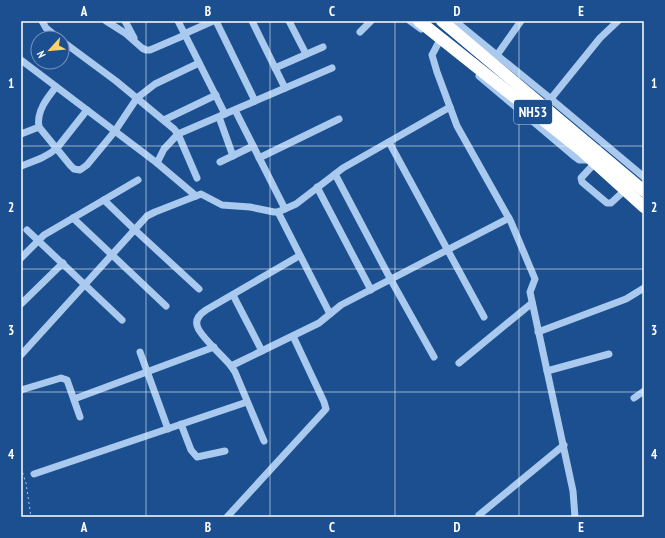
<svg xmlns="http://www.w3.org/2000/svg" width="665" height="538" font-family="'PT Sans Narrow',sans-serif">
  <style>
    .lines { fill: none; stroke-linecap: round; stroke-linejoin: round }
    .path { stroke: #a9c9ee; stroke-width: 1; stroke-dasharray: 2 3; stroke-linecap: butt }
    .minor { stroke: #a9c9ee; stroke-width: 7 }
    .highway { stroke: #fff; stroke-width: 12 }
    .grid { fill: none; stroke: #fff; stroke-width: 1; stroke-opacity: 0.55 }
    .labels { text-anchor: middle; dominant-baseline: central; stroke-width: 3; stroke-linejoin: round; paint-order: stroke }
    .shield { fill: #1b4f8f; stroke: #bbcadd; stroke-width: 1 }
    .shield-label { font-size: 14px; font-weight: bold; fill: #fff }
    .neatline { fill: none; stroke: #fff; stroke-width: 1.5 }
    .grid-label { font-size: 13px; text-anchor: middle; font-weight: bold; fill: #fff }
  </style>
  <rect width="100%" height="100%" fill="#1b4f8f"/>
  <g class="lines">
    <path class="path" d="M21 468 26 483 31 517"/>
    <g class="minor">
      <path d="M42 21 46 28 58 38"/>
      <path d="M106 21 125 33 142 48 146 50H150L185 35"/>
      <path d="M125 21 134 38"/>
      <path d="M178 21 225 114"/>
      <path d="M216 21 255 101"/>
      <path d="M252 21 285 88"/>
      <path d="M289 21 306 54"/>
      <path d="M410 21 421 29"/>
      <path d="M455 21 551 99 644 177"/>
      <path d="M360 32 371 21"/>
      <path d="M184 34 213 21"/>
      <path d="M441 38 432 55 437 72 457 126 511 222 535 279 530 292 573 491 575 517"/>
      <path d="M62 41 116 81 174 129 178 134 197 178"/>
      <path d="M497 55 521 21"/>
      <path d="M21 60 157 163 196 196"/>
      <path d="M275 68 323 47"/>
      <path d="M479 76 575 157 579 160H592"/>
      <path d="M56 87C47 98 36 112 39 127L70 165 74 169 80 170 87 165 115 131 137 98 155 84 199 63"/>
      <path d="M549 101 600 38 618 21"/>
      <path d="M235 110 285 209"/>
      <path d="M219 117 233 156"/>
      <path d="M164 120 216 95"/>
      <path d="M21 134 39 127"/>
      <path d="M389 142 484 317"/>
      <path d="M259 158 339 119"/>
      <path d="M220 162 253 146"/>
      <path d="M157 163 164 149 178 134 332 68"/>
      <path d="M595 163 581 178 582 182 607 203H611L625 190"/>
      <path d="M21 166C34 161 47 157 57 148L87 110"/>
      <path d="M335 174 391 280 434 357"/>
      <path d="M317 187 371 290"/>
      <path d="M104 200 135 230 199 289"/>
      <path d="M278 212 330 314"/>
      <path d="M73 218 166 306"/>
      <path d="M27 230 122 320"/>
      <path d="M21 258 44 235 138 180"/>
      <path d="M233 295 262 351"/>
      <path d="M21 304 63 263"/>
      <path d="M538 332 626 299 644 288"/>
      <path d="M140 352 168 429"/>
      <path d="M21 355 147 216 155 212 201 194 222 205 250 207 274 212H278L296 204 343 168 450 107"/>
      <path d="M459 363 532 303"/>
      <path d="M231 366 319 323 341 305 509 218"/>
      <path d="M547 371 609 354"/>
      <path d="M21 390 61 378 67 380 80 417"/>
      <path d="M634 398 644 391"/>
      <path d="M74 399 214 347"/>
      <path d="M181 424 191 450 197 457 225 451"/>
      <path d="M264 441 235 372 231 366C224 357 202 338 198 328 194 320 200 314 206 310L299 256"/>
      <path d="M34 474 247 402"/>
      <path d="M479 515 564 445"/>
      <path d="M227 517 326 409 324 402 293 336"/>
    </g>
    <g class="highway">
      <path d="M419 21 581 150 644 207"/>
      <path d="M442 21 644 191"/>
    </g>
  </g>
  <path class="grid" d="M146 21V517M270 21V517M395 21V517M519 21V517M21 146H644M21 269H644M21 392H644"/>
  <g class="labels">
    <rect class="shield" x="514" y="100" width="38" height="24" rx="3"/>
    <g class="shield-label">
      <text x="533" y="112">NH53</text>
    </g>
  </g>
  <rect width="665" height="538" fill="none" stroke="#1b4f8f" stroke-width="44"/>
  <g transform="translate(50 50) rotate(243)"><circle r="19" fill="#1b4f8f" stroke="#7695bc"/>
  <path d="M0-3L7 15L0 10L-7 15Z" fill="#ffd166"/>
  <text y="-6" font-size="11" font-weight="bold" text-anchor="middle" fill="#ffffff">N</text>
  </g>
  <rect x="22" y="22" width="621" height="494" class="neatline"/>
  <g class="grid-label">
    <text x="84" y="16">A</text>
    <text x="208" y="16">B</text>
    <text x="332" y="16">C</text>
    <text x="457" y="16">D</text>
    <text x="581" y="16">E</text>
    <text x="11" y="88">1</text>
    <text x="654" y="88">1</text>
    <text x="11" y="212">2</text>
    <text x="654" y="212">2</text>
    <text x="11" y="335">3</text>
    <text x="654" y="335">3</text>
    <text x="11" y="459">4</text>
    <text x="654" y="459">4</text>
    <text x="84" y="532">A</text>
    <text x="208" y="532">B</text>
    <text x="332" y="532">C</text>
    <text x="457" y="532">D</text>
    <text x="581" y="532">E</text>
  </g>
</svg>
